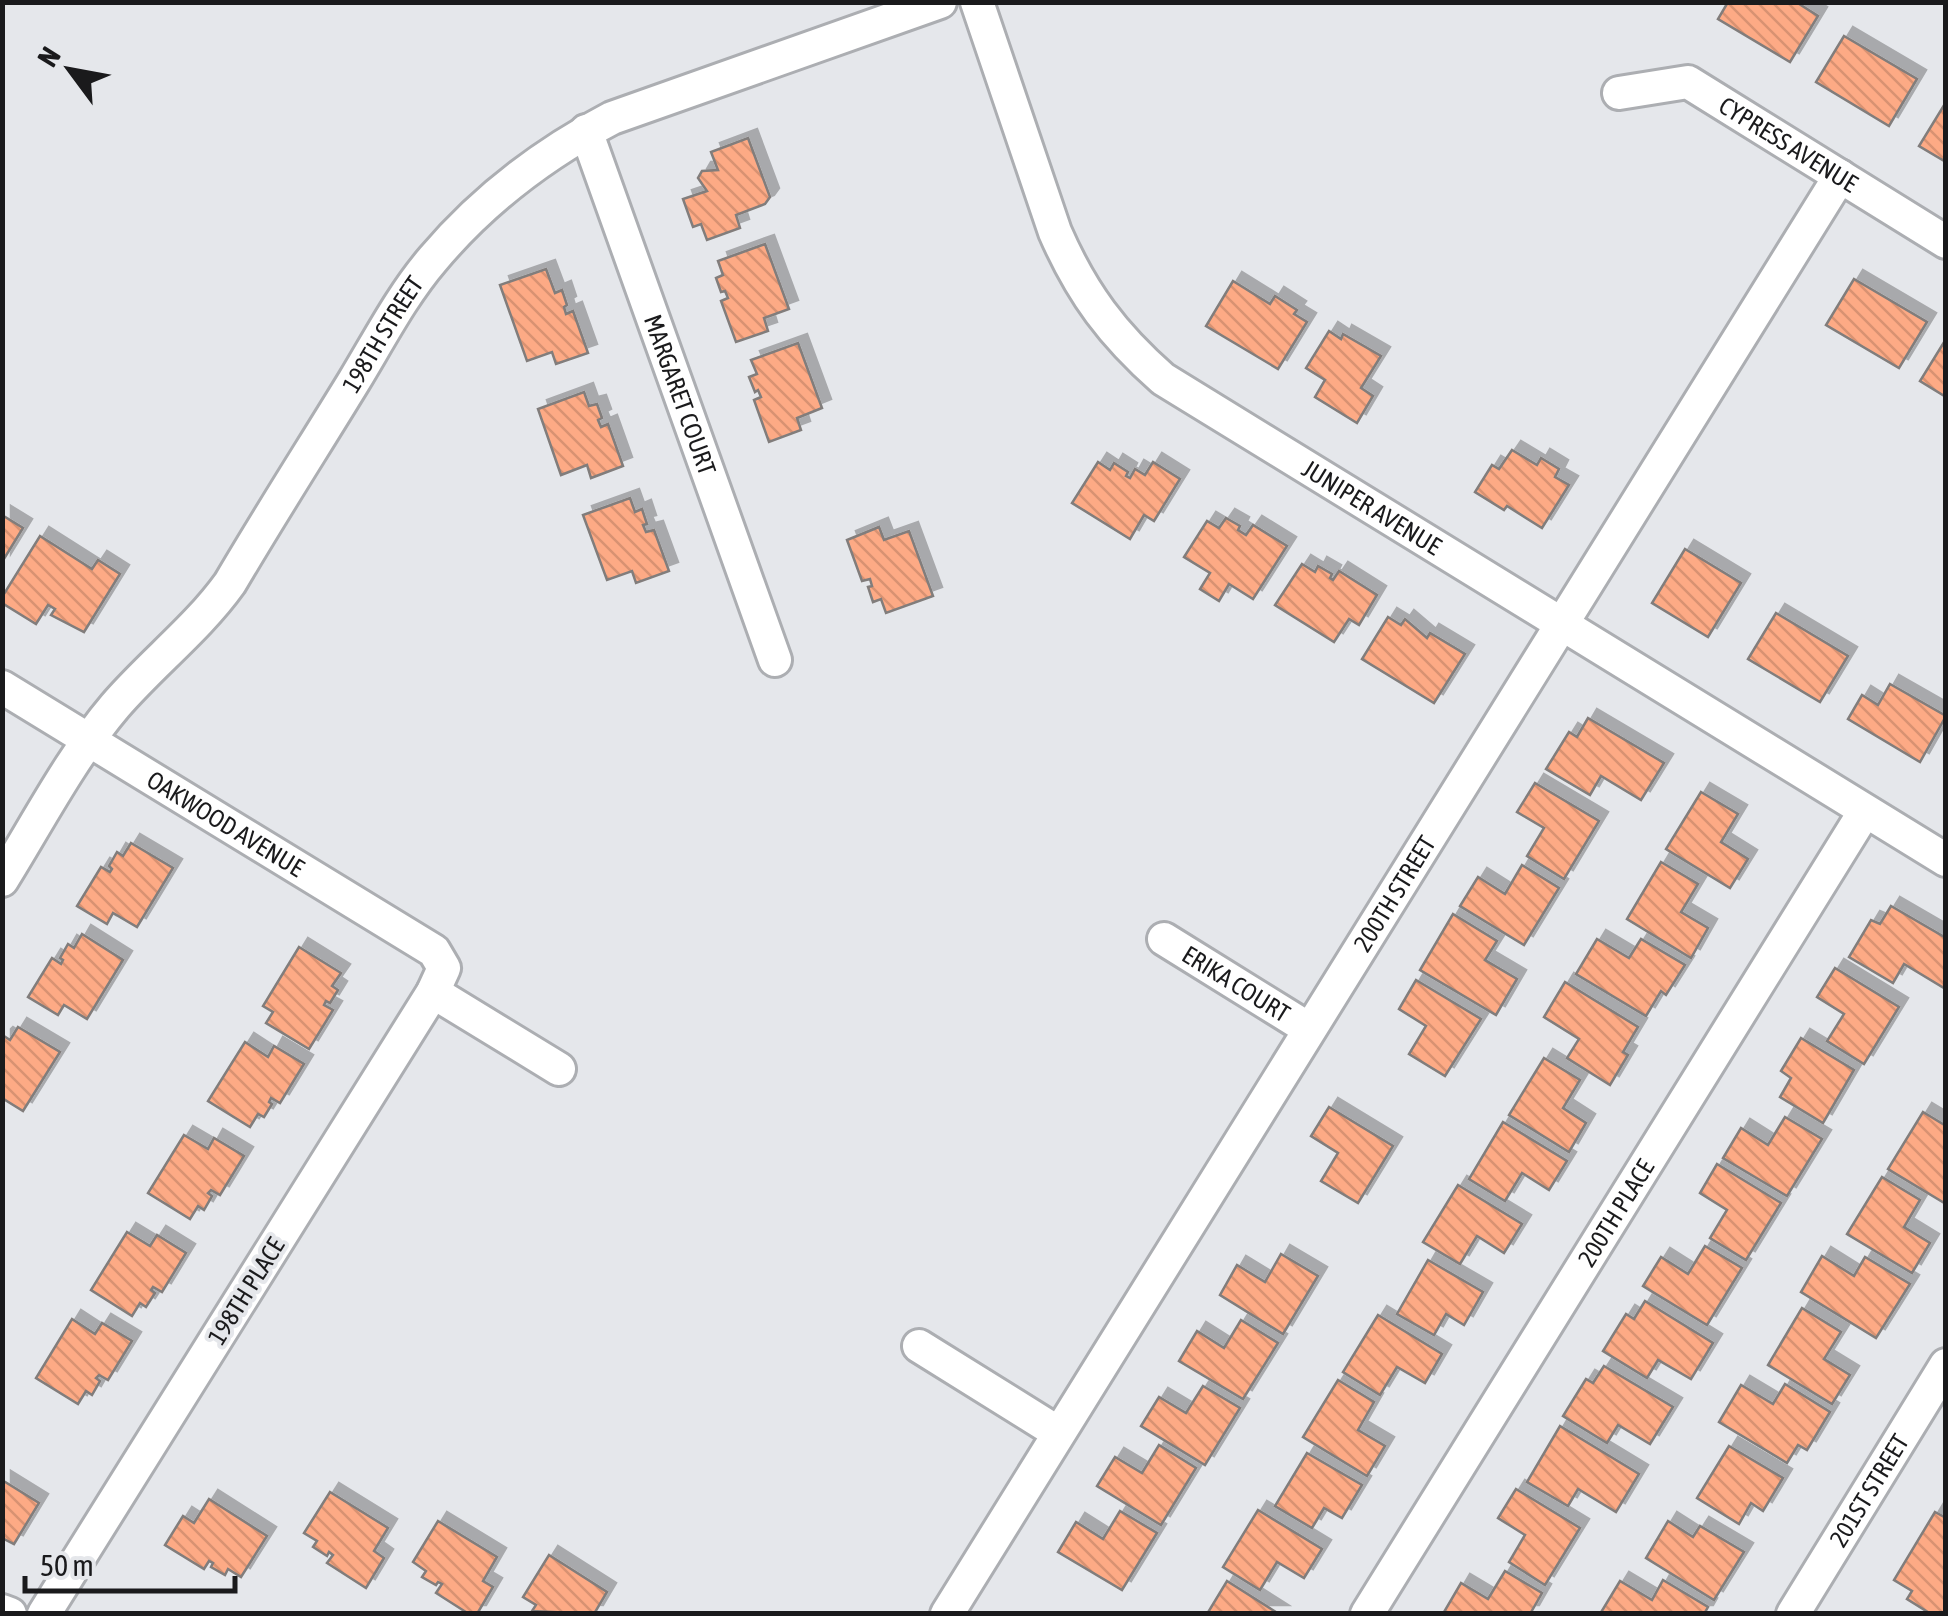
<svg xmlns="http://www.w3.org/2000/svg" width="1948" height="1616" font-family="'Asap Condensed',sans-serif">
  <style>
    .building { fill: url(#building-back-hatch); stroke: #817d7b; stroke-width: 2.5; filter: url(#shadow) }
    .lines { fill: none; stroke-linecap: round; stroke-linejoin: round }
    .minor-casing { stroke: #acaeb2; stroke-width: 38 }
    .minor { stroke: #fff; stroke-width: 32 }
    .labels { text-anchor: middle; dominant-baseline: central; stroke-width: 8; stroke-linejoin: round; paint-order: stroke }
    .street-label { font-size: 25px; fill: #1a1a1c; stroke: #e5e7eb }
  </style>
  <defs>
    <pattern id="building-back-hatch" width="6" height="6" patternUnits="userSpaceOnUse" patternTransform="scale(2.5)"><rect width="6" height="6" fill="#fdaa85"/><path d="M-1 5l2 2M0 0l6 6M5-1l2 2" fill="none" stroke="#d89272"/></pattern>
    <filter id="shadow"><feDropShadow dx="9" dy="-9" stdDeviation="0" flood-color="#0004"/></filter>
  </defs>
  <rect width="100%" height="100%" fill="#e5e7eb"/>
  <g class="building">
    <path d="M1728 2H1796L1818 16 1790 62 1718 19Z"/>
    <path d="M1844 36 1917 79 1889 126 1816 82Z"/>
    <path d="M1946 102V162L1919 146Z"/>
    <path d="M748 138 770 197 765 204 736 215 740 228 707 240 701 224 693 227 683 199 707 191 698 178 702 171 718 170 711 152Z"/>
    <path d="M765 244 789 309 764 318 768 331 736 342 721 301 728 298 725 291 721 292 716 278 723 275 718 261Z"/>
    <path d="M546 269 555 293 562 290 567 305 564 307 566 314 573 311 588 353 556 364 552 352 527 361 500 285Z"/>
    <path d="M1854 279 1927 322 1899 368 1826 325Z"/>
    <path d="M1233 281 1270 304 1275 296 1297 310 1294 314 1307 322 1278 369 1206 326Z"/>
    <path d="M1329 331 1341 339 1343 334 1381 356 1361 388 1373 396 1357 423 1315 397 1325 380 1306 368Z"/>
    <path d="M1946 339V397L1920 381Z"/>
    <path d="M798 343 822 408 797 418 801 430 769 442 754 400 761 397 758 390 755 392 749 377 757 374 751 360Z"/>
    <path d="M584 392 589 406 597 404 602 418 598 420 601 427 608 424 623 466 591 478 587 465 561 475 538 409Z"/>
    <path d="M1512 450 1537 465 1541 458 1559 469 1555 477 1569 485 1542 528 1507 506 1504 510 1475 492 1492 465 1499 469Z"/>
    <path d="M1098 462 1110 470 1114 463 1128 472 1126 476 1130 478 1135 469 1145 475 1153 462 1180 479 1154 521 1144 515 1130 539 1072 503Z"/>
    <path d="M630 498 635 512 642 509 647 524 643 525 646 532 654 530 669 571 636 583 632 571 607 580 583 515Z"/>
    <path d="M2 515 23 528 2 562Z"/>
    <path d="M1226 518 1240 526 1238 530 1246 535 1253 525 1287 546 1253 599 1229 584 1219 601 1200 589 1210 573 1184 557 1207 521 1219 528Z"/>
    <path d="M879 527 884 540 909 531 933 596 886 613 881 599 873 602 868 587 872 586 870 579 862 581 847 540Z"/>
    <path d="M40 536 92 569 98 560 120 574 84 632 51 615 55 609 48 605 36 624 2 603V597Z"/>
    <path d="M1685 549 1741 583 1708 637 1652 603Z"/>
    <path d="M1302 564 1315 572 1318 566 1332 574 1330 578 1333 580 1339 571 1377 595 1359 625 1349 619 1334 642 1275 605Z"/>
    <path d="M1776 613 1848 656 1820 702 1748 659Z"/>
    <path d="M1388 617 1401 625 1405 619 1427 638 1430 633 1465 654 1434 703 1362 659Z"/>
    <path d="M1890 684 1946 716 1920 762 1848 719 1862 695 1878 705Z"/>
    <path d="M1588 718 1664 763 1641 800 1601 776 1590 795 1546 769 1569 732 1577 737Z"/>
    <path d="M1535 783 1599 821 1564 879 1527 856 1544 828 1517 812Z"/>
    <path d="M1701 792 1738 814 1721 842 1748 859 1730 888 1666 849Z"/>
    <path d="M131 843 173 868 137 927 113 913 107 924 77 906 101 867 110 872 112 869 109 866 117 852 123 856Z"/>
    <path d="M1661 862 1698 884 1681 912 1708 928 1691 958 1627 919Z"/>
    <path d="M1522 865 1559 888 1524 945 1460 906 1478 877 1505 894Z"/>
    <path d="M1891 906 1946 938 1944 988 1904 964 1893 983 1849 957 1871 920 1880 924Z"/>
    <path d="M1453 914 1497 941 1485 960 1517 979 1496 1015 1420 970Z"/>
    <path d="M82 934 123 960 87 1019 64 1005 58 1015 28 997 52 958 61 964 63 960 60 958 68 944 74 948Z"/>
    <path d="M1597 939 1629 958 1641 939 1685 965 1666 995 1661 991 1646 1016 1576 974Z"/>
    <path d="M299 947 341 973 332 986 338 990 330 1003 326 1001 324 1005 333 1010 309 1049 266 1023 273 1012 263 1006Z"/>
    <path d="M1835 968 1899 1007 1864 1064 1827 1041 1844 1014 1817 997Z"/>
    <path d="M1416 980 1481 1019 1445 1076 1409 1054 1426 1026 1399 1009Z"/>
    <path d="M1565 982 1638 1027 1623 1052 1628 1055 1610 1085 1567 1058 1579 1039 1544 1017Z"/>
    <path d="M18 1027 60 1052 23 1111 2 1098V1038L4 1036 10 1040Z"/>
    <path d="M1801 1038 1854 1070 1823 1123 1780 1097 1791 1078 1781 1071Z"/>
    <path d="M245 1042 268 1057 274 1046 304 1064 280 1103 271 1098 269 1102 272 1104 264 1117 258 1114 250 1127 208 1101Z"/>
    <path d="M1544 1058 1580 1080 1563 1108 1586 1123 1569 1152 1509 1115Z"/>
    <path d="M1329 1107 1393 1146 1358 1203 1321 1181 1338 1153 1311 1136Z"/>
    <path d="M1923 1112 1946 1126V1204L1888 1169Z"/>
    <path d="M1785 1117 1822 1139 1787 1196 1723 1158 1741 1128 1768 1145Z"/>
    <path d="M1503 1122 1567 1161 1549 1190 1522 1173 1505 1201 1469 1179Z"/>
    <path d="M184 1135 208 1149 214 1138 244 1156 220 1195 211 1190 208 1193 212 1196 204 1210 198 1206 190 1219 148 1193Z"/>
    <path d="M1717 1164 1781 1203 1746 1260 1710 1238 1727 1210 1700 1193Z"/>
    <path d="M1882 1177 1920 1200 1904 1227 1930 1243 1912 1273 1847 1234Z"/>
    <path d="M1458 1185 1522 1224 1504 1253 1477 1236 1460 1264 1423 1242Z"/>
    <path d="M127 1232 150 1246 157 1235 186 1253 162 1292 153 1287 151 1290 155 1293 146 1307 140 1303 132 1316 91 1290Z"/>
    <path d="M1705 1246 1742 1268 1707 1325 1643 1286 1661 1257 1688 1274Z"/>
    <path d="M1281 1254 1318 1276 1283 1334 1220 1295 1237 1265 1265 1282Z"/>
    <path d="M1822 1256 1854 1276 1865 1257 1910 1284 1876 1338 1801 1292Z"/>
    <path d="M1428 1260 1483 1292 1464 1325 1446 1314 1434 1335 1397 1314Z"/>
    <path d="M1645 1301 1713 1343 1691 1379 1658 1360 1647 1378 1603 1351 1626 1314 1634 1319Z"/>
    <path d="M1802 1308 1841 1332 1824 1359 1850 1375 1832 1404 1768 1365Z"/>
    <path d="M1378 1315 1442 1354 1425 1383 1397 1367 1380 1395 1343 1372Z"/>
    <path d="M72 1319 95 1334 102 1323 132 1341 108 1380 99 1375 96 1378 100 1381 92 1395 86 1391 78 1404 36 1378Z"/>
    <path d="M1241 1320 1278 1343 1243 1399 1179 1361 1197 1331 1224 1348Z"/>
    <path d="M1604 1366 1673 1407 1650 1444 1618 1425 1607 1443 1563 1416 1586 1379 1593 1383Z"/>
    <path d="M1338 1380 1374 1402 1358 1430 1385 1446 1367 1476 1303 1437Z"/>
    <path d="M1785 1384 1830 1412 1807 1450 1798 1445 1787 1463 1719 1422 1741 1385 1773 1404Z"/>
    <path d="M1203 1386 1240 1408 1205 1465 1141 1426 1159 1397 1186 1413Z"/>
    <path d="M1560 1426 1639 1474 1616 1512 1578 1489 1568 1506 1527 1482Z"/>
    <path d="M1159 1445 1196 1468 1161 1525 1097 1486 1115 1457 1142 1473Z"/>
    <path d="M1729 1446 1783 1478 1763 1511 1751 1503 1739 1524 1697 1498Z"/>
    <path d="M1307 1453 1362 1485 1342 1518 1324 1508 1312 1528 1275 1506Z"/>
    <path d="M2 1480 39 1503 14 1544 2 1538Z"/>
    <path d="M1516 1489 1580 1528 1545 1585 1509 1562 1525 1535 1498 1518Z"/>
    <path d="M330 1492 388 1528 374 1551 384 1558 366 1588 327 1563 333 1555 329 1552 327 1556 313 1547 317 1541 304 1533Z"/>
    <path d="M209 1499 267 1536 241 1577 228 1569 225 1575 211 1567 213 1563 209 1561 204 1569 165 1545 183 1516 194 1523Z"/>
    <path d="M1258 1510 1322 1549 1304 1578 1277 1562 1260 1590 1223 1567Z"/>
    <path d="M1120 1511 1157 1533 1122 1590 1058 1552 1076 1522 1103 1539Z"/>
    <path d="M1935 1512 1946 1518V1614H1931L1907 1599 1912 1591 1894 1580Z"/>
    <path d="M438 1521 497 1557 483 1581 493 1587 477 1614H469L436 1593 442 1584 438 1582 436 1585 422 1577 426 1571 413 1562Z"/>
    <path d="M1668 1521 1693 1537 1700 1526 1744 1552 1714 1600 1646 1558Z"/>
    <path d="M549 1555 607 1592 594 1614 532 1611 536 1605 523 1597Z"/>
    <path d="M1505 1571 1542 1593 1530 1614 1444 1612 1461 1583 1488 1599Z"/>
    <path d="M1663 1580 1708 1607 1704 1614H1600L1620 1581 1652 1600Z"/>
    <path d="M1227 1581 1279 1614H1207Z"/>
  </g>
  <g class="lines">
    <g class="minor-casing">
      <g id="minor">
        <path id="s1" d="M977 2 1055 232C1082 294 1113 335 1163 379L1946 860"/>
        <path id="s2" d="M1619 93 1688 82 1946 242"/>
        <path id="s3" d="M586 131 775 660"/>
        <path id="s4" d="M2 687 434 951 444 968 433 992 44 1614"/>
        <path id="s5" d="M2 880C38 822 71 758 115 706 152 663 197 629 230 583 270 515 313 448 354 381 379 340 402 295 433 259 482 201 545 153 612 118L940 2"/>
        <path id="s6" d="M1164 939 1309 1029"/>
        <path d="M433 992 559 1069"/>
        <path d="M919 1346 1057 1432"/>
        <path d="M2 1611 10 1614"/>
        <path id="s7" d="M947 1614 1840 176"/>
        <path id="s8" d="M1367 1614 1865 811"/>
        <path id="s9" d="M1793 1614 1946 1365"/>
      </g>
    </g>
    <use href="#minor" class="minor"/>
  </g>
  <g class="labels">
    <g class="street-label">
      <text stroke="none"><textPath href="#s2" startOffset="188">CYPRESS AVENUE</textPath></text>
      <text stroke="none"><textPath href="#s5" startOffset="668">198TH STREET</textPath></text>
      <text stroke="none"><textPath href="#s3" startOffset="280">MARGARET COURT</textPath></text>
      <text stroke="none"><textPath href="#s1" startOffset="672">JUNIPER AVENUE</textPath></text>
      <text stroke="none"><textPath href="#s4" startOffset="262">OAKWOOD AVENUE</textPath></text>
      <text stroke="none"><textPath href="#s7" startOffset="848">200TH STREET</textPath></text>
      <text stroke="none"><textPath href="#s6" startOffset="85">ERIKA COURT</textPath></text>
      <text stroke="none"><textPath href="#s8" startOffset="472">200TH PLACE</textPath></text>
      <text transform="translate(246 1291) rotate(-58)">198TH PLACE</text>
      <text stroke="none"><textPath href="#s9" startOffset="145">201ST STREET</textPath></text>
    </g>
  </g>
  <rect width="1948" height="1616" fill="none" stroke="#1a1a1c" stroke-width="10"/>
  <g transform="translate(70 70) rotate(302)" stroke="#e5e7eb" stroke-width="8" paint-order="stroke">
  <path d="M0-8L18 38L0 25L-18 38Z" fill="#1a1a1c"/>
  <text y="-15" font-size="28" font-weight="bold" text-anchor="middle" fill="#1a1a1c">N</text>
  </g>
  <path d="M25 1576v15h210v-15" fill="none" stroke="#1a1a1c" stroke-width="5"/>
  <text x="40" y="1576" font-size="30" fill="#1a1a1c" stroke="#e5e7eb" stroke-width="8" paint-order="stroke">50 m</text>
</svg>
